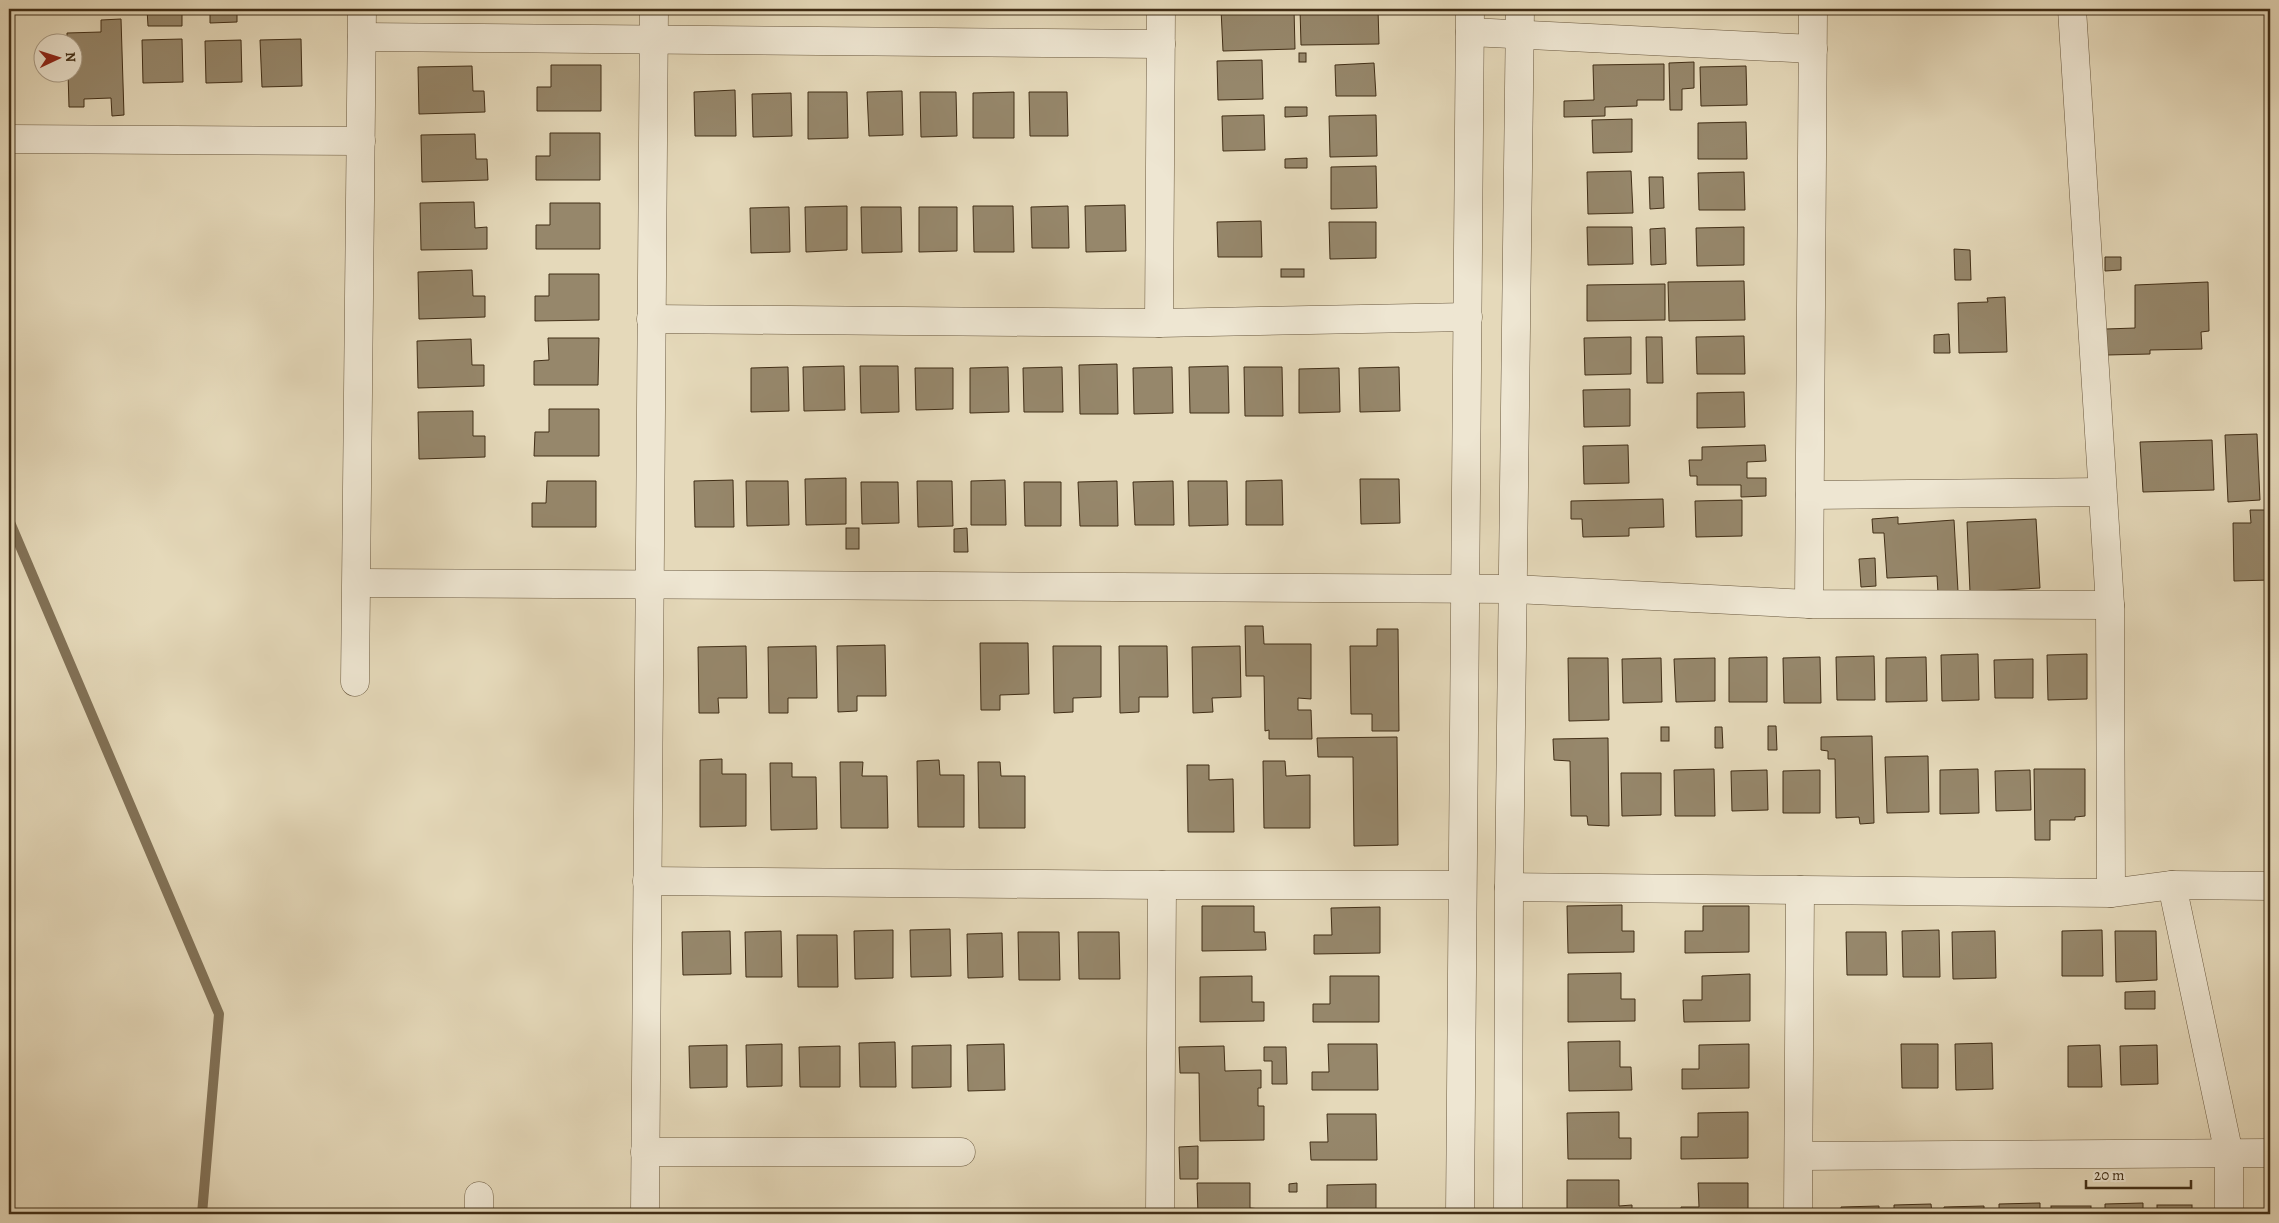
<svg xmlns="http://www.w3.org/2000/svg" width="2279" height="1223" font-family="Alegreya,serif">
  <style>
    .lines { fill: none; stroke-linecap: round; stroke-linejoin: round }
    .stream { stroke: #827257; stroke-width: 10 }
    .building { fill: #96876b; stroke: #412e16 }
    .minor-casing { stroke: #6a593f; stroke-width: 29 }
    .tertiary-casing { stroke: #6a593f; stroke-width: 29 }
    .minor { stroke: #eee6d2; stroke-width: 28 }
    .tertiary { stroke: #eee6d2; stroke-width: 28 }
  </style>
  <rect width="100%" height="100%" fill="#e5d9ba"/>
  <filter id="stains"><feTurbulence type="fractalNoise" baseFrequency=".004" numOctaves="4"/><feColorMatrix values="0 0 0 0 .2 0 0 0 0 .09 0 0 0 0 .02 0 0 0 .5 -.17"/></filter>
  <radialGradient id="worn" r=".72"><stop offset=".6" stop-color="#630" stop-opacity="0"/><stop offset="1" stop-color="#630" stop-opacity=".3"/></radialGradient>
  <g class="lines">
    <path class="stream" d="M9 520 219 1014 202 1214"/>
  </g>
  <g class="building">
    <path d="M147 9H182V26H148Z"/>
    <path d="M210 9H237V22L210 23Z"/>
    <path d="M1221 9H1294L1295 49 1223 51Z"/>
    <path d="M1300 9H1378L1379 44 1301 45Z"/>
    <path d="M121 19 124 115 112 116 111 98 84 99V107H69L68 72H72V42H67V33L101 32V20Z"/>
    <path d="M182 39 183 82 143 83 142 40Z"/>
    <path d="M301 39 302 86 262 87 260 40Z"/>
    <path d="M241 40 242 82 206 83 205 41Z"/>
    <rect x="1299" y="53" width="7" height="9"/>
    <path d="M1262 60 1263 99 1218 100 1217 61Z"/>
    <path d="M1694 62V88L1682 89V110H1670L1669 63Z"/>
    <path d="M1374 63 1376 96H1336L1335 65Z"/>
    <path d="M1664 64V100H1637V106L1605 107V116L1564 117V101L1594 100 1593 65Z"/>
    <path d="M551 65H601V111H537V87H551Z"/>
    <path d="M472 66 473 91H484L485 112 419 114 418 67Z"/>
    <path d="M1746 66 1747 105 1701 106 1700 67Z"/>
    <path d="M735 90 736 136H695L694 92Z"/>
    <path d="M902 91 903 135 869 136 867 92Z"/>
    <path d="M808 92H847L848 138 808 139Z"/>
    <path d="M920 92H956L957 136 921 137Z"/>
    <path d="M1014 92V138H973V93Z"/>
    <path d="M1029 92H1067L1068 136H1030Z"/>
    <path d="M791 93 792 136 753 137 752 94Z"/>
    <path d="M1285 107H1307V116L1285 117Z"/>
    <path d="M1264 115 1265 150 1223 151 1222 116Z"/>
    <path d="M1376 115 1377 156 1330 157 1329 116Z"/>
    <path d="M1632 119V152L1593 153 1592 120Z"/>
    <path d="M1746 122 1747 159H1698V123Z"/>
    <path d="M550 133H600V180H536V156H550Z"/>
    <path d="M475 134 476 159H487L488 180 422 182 421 135Z"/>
    <path d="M1307 158V168H1285V159Z"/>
    <path d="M1376 166 1377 208 1331 209V167Z"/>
    <path d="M1631 171 1633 213 1588 214 1587 172Z"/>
    <path d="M1744 172 1745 210H1699L1698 173Z"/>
    <path d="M1649 177H1663L1664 208 1650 209Z"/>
    <path d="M474 202 475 228 487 227V249L421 250 420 203Z"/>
    <path d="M550 203H600V249H536V225H550Z"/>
    <path d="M1125 205 1126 251 1086 252 1085 206Z"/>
    <path d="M847 206V250L806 252 805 207Z"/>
    <path d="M973 206H1013L1014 252H974Z"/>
    <path d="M1068 206 1069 248H1032L1031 207Z"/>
    <path d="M789 207 790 252 751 253 750 208Z"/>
    <path d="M861 207H901L902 252 862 253Z"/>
    <path d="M919 207H957V251L919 252Z"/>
    <path d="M1261 221 1262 257H1218L1217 222Z"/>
    <path d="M1329 222H1376V258L1330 259Z"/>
    <path d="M1587 227H1632L1633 264 1588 265Z"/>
    <path d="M1744 227V265L1697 266 1696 228Z"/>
    <path d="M1665 228 1666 264 1651 265 1650 229Z"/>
    <path d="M1954 249 1970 250 1971 280H1955Z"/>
    <path d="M2105 257H2121V270L2105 271Z"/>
    <rect x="1281" y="269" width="23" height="8"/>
    <path d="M472 270 473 296H485V317L419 319 418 272Z"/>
    <path d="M549 274H599V320L535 321V296H549Z"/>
    <path d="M1744 281 1745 320 1669 321 1668 282Z"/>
    <path d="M2208 282 2209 331 2201 332 2202 349 2150 350V354L2107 355 2106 329 2135 328V285Z"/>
    <path d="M1665 284V320L1587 321V285Z"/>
    <path d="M2005 297 2007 352 1959 353 1958 303 1988 302 1987 298Z"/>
    <path d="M1949 334 1950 353H1934V335Z"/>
    <path d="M1744 336 1745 374H1697L1696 337Z"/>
    <path d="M1631 337V374L1585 375 1584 338Z"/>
    <path d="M1646 337H1662L1663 383H1647Z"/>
    <path d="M548 338H599L598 385H534V361L549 360Z"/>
    <path d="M471 339 472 365H484V386L418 388 417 341Z"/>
    <path d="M1117 364 1118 414H1080L1079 365Z"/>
    <path d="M844 366 845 410 804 411 803 367Z"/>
    <path d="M860 366H898L899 412 861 413Z"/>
    <path d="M1228 366 1229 413H1190L1189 367Z"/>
    <path d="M788 367 789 411 751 412V368Z"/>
    <path d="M1008 367 1009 412 970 413V368Z"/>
    <path d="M1062 367 1063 412H1024L1023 368Z"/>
    <path d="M1172 367 1173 413 1134 414 1133 368Z"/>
    <path d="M1244 367H1282L1283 416H1245Z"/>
    <path d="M1399 367 1400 411 1360 412 1359 368Z"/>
    <path d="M915 368H953V409L916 410Z"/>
    <path d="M1339 368 1340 412 1299 413V369Z"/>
    <path d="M1630 389V426L1584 427 1583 390Z"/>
    <path d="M1744 392 1745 427 1697 428V393Z"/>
    <path d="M549 409H599V456H534L535 432H549Z"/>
    <path d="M473 411V436H485V457L419 459 418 412Z"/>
    <path d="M2257 434 2260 500 2228 502 2225 435Z"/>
    <path d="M2212 440 2214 490 2143 492 2140 442Z"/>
    <path d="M1628 445 1629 483 1584 484 1583 446Z"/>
    <path d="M1765 445 1766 461 1747 462V478H1766V496L1741 497V485H1697V476H1690L1689 460H1702V447Z"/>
    <path d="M846 478V524L806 525 805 479Z"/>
    <path d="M1360 479H1399L1400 523 1361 524Z"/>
    <path d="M733 480 734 527H695L694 481Z"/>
    <path d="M1005 480 1006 525H971V481Z"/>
    <path d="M1282 480 1283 525H1246V481Z"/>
    <path d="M547 481H596V527H532V503H546Z"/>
    <path d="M746 481H788L789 525 747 526Z"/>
    <path d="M917 481H952L953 526 918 527Z"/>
    <path d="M1117 481 1118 526H1080L1078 482Z"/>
    <path d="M1173 481 1174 525H1135L1133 482Z"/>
    <path d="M1188 481H1227L1228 525 1189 526Z"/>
    <path d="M861 482H898L899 523 862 524Z"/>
    <path d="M1024 482H1061V526H1025Z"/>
    <path d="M1663 499 1664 527 1629 528V536L1583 537 1582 519H1571V501Z"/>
    <path d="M1742 500V536L1696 537 1695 501Z"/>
    <path d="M2250 510H2270V580L2234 581 2233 523H2251Z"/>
    <path d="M1898 517V524L1954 520 1958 591 1938 593 1937 576 1887 578 1884 533H1873L1872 519Z"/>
    <path d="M2036 519 2040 588 1970 592 1967 522Z"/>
    <rect x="846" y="528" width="13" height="21"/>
    <path d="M967 528 968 552H954V529Z"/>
    <path d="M1875 558 1876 586 1861 587 1859 559Z"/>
    <path d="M1245 626H1263L1264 644H1311V699L1298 698V710H1311L1312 739H1269V730L1265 731 1264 676H1246Z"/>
    <path d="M1377 629H1398L1399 731H1372V714H1351L1350 646H1377Z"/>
    <path d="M980 643H1028L1029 694 1000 695V710H981Z"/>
    <path d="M885 645 886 696H857V711L838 712 837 646Z"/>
    <path d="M746 646 747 698H718L719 713H699L698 647Z"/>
    <path d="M816 646 817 698H788V713H769L768 647Z"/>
    <path d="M1053 646H1101V697L1073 698V712L1054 713Z"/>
    <path d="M1119 646H1167L1168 697H1139V712L1120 713Z"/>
    <path d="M1240 646 1241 697 1212 698 1213 712 1193 713 1192 647Z"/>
    <path d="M1978 654 1979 700 1942 701 1941 655Z"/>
    <path d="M2087 654V699L2048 700 2047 655Z"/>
    <path d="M1874 656 1875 700H1837L1836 657Z"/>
    <path d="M1767 657V702H1729V658Z"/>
    <path d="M1820 657 1821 703H1784L1783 658Z"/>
    <path d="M1926 657 1927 701 1886 702V658Z"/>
    <path d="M1568 658H1608L1609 720 1569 721Z"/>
    <path d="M1661 658 1662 702 1623 703 1622 659Z"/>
    <path d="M1715 658V701L1676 702 1674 659Z"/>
    <path d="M2033 659V698H1995L1994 660Z"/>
    <path d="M1768 726H1776L1777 750H1768Z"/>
    <rect x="1661" y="727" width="8" height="14"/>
    <path d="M1715 727H1722L1723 748H1715Z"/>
    <path d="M1872 736 1874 823 1860 824 1859 817 1836 818 1835 759H1828V751L1821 750V737Z"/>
    <path d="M1397 737 1398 845 1354 846 1353 757H1318L1317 738Z"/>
    <path d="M1608 738 1609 826 1588 825 1587 816H1571L1570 761 1554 760 1553 739Z"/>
    <path d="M1928 756 1929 812 1887 813 1885 757Z"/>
    <path d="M722 759V774H746V826L700 827V760Z"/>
    <path d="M939 760 940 775H964V827H918L917 761Z"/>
    <path d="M1263 761H1285L1286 776 1310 775V828H1264Z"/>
    <path d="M840 762H863L862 776H887L888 828H841Z"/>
    <path d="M978 762H1000L1001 776H1025V828H979Z"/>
    <path d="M770 763H792V777H816L817 829 771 830Z"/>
    <path d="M1187 765H1209V780L1233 779 1234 832H1188Z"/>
    <path d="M1714 769 1715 816H1675L1674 770Z"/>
    <path d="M1978 769 1979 813 1940 814V770Z"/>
    <path d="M2034 769H2085V816L2075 817V820H2050V840H2035Z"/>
    <path d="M1767 770 1768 810 1732 811 1731 771Z"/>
    <path d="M1820 770V813H1783V771Z"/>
    <path d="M2030 770 2031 810 1996 811 1995 771Z"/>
    <path d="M1621 773H1661V815L1622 816Z"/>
    <path d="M1622 905V931H1634V952L1568 953 1567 906Z"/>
    <path d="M1202 906H1254V932H1265L1266 950 1202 951Z"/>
    <path d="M1703 906H1749V952L1685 953V931H1703Z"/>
    <path d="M1380 907V953L1314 954V935H1332L1331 908Z"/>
    <path d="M950 929 951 976 911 977 910 930Z"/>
    <path d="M893 930V978L855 979 854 931Z"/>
    <path d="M1939 930 1940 977H1903L1902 931Z"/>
    <path d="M2102 930 2103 976H2062V931Z"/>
    <path d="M730 931 731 974 683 975 682 932Z"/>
    <path d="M781 931 782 977H746L745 932Z"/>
    <path d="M1995 931 1996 978 1953 979 1952 932Z"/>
    <path d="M2115 931H2156L2157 980 2116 982Z"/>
    <path d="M1018 932H1059L1060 980H1019Z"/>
    <path d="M1078 932H1119L1120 979H1079Z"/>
    <path d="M1846 932H1886L1887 975H1847Z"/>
    <path d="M1002 933 1003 977 968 978 967 934Z"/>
    <path d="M797 935H837L838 987H798Z"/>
    <path d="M1621 973V999H1635V1021L1568 1022V974Z"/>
    <path d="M1750 974V1021L1684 1022 1683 1000H1702V976Z"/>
    <path d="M1252 976V1002H1264V1021L1200 1022V977Z"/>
    <path d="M1330 976H1379V1022H1313V1004H1330Z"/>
    <path d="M2155 991V1009H2125V992Z"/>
    <path d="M1620 1041V1067H1631L1632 1090 1569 1091 1568 1042Z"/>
    <path d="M895 1042 896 1087H860L859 1043Z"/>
    <path d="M1992 1043 1993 1089 1956 1090 1955 1044Z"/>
    <path d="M782 1044V1086L747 1087 746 1045Z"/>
    <path d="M1004 1044 1005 1090 968 1091 967 1045Z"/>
    <path d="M1328 1044H1377L1378 1090H1312V1072H1329Z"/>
    <path d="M1749 1044V1088L1682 1089V1069H1699V1045Z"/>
    <path d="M1901 1044H1938V1088H1902Z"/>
    <path d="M727 1045V1087L690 1088 689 1046Z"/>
    <path d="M951 1045V1087L912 1088V1046Z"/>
    <path d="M2100 1045 2102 1087H2068V1046Z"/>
    <path d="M2157 1045 2158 1084 2121 1085 2120 1046Z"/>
    <path d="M840 1046V1087H800L799 1047Z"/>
    <path d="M1224 1046 1225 1071 1261 1070V1088H1258V1106H1264V1140L1200 1141 1199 1073H1180L1179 1047Z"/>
    <path d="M1264 1047H1286L1287 1084H1272V1061H1264Z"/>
    <path d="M1619 1112V1138H1631V1159H1568L1567 1113Z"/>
    <path d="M1748 1112V1158L1681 1159V1137H1698V1113Z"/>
    <path d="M1327 1114H1376L1377 1160H1311L1310 1142H1328Z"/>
    <path d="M1198 1146V1179H1180L1179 1147Z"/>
    <path d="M1567 1180H1619V1206L1632 1205V1214H1567Z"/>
    <path d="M1197 1183H1250V1208L1261 1209V1214H1198Z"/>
    <path d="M1297 1183V1192H1289V1184Z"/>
    <path d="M1698 1183H1748V1214H1681V1207H1699Z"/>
    <path d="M1376 1184V1214H1310V1212H1327V1185Z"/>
    <path d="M2040 1203V1214H1999V1204Z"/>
    <path d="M2143 1203V1214H2105V1204Z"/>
    <path d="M1931 1204 1932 1214H1894V1205Z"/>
    <rect x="2157" y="1205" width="35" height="9"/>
    <path d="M1879 1206V1214H1841V1207Z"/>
    <path d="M1984 1206V1214H1944V1207Z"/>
    <rect x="2051" y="1206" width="40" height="8"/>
  </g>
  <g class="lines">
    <g class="minor-casing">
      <g id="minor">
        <path d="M2072 9 2110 605 2111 893"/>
        <path d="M1470 32 1813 49"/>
        <path d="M362 37 1161 44"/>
        <path d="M9 139 361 141"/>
        <path d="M651 319 1159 323 1468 317"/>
        <path d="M1159 323 1161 9"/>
        <path d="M1810 495 2102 492"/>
        <path d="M357 583 1513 589 1809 604 2110 605"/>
        <path d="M1809 604 1813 9"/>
        <path d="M355 682 362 9"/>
        <path d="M647 881 1162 885H1461"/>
        <path d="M2172 885 2229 1154V1214"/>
        <path d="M1509 887 2111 893 2172 885 2270 886"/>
        <path d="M645 1152H961"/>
        <path d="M1799 1156 2270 1153"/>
        <path d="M479 1214V1196"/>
        <path d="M645 1214 654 9"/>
        <path d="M1160 1214 1162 885"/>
        <path d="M1798 1214 1800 890"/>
      </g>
    </g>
    <g class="tertiary-casing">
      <g id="tertiary">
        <path d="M1460 1214C1461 812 1469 411 1470 9"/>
        <path d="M1508 1214 1509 887 1520 9"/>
      </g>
    </g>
    <use href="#minor" class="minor"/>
    <use href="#tertiary" class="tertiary"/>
  </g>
  <rect width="2279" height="1223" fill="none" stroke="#e5d9ba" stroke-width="30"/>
  <rect x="10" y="10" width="2259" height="1203" fill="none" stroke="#412e16" stroke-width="2.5"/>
  <rect x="15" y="15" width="2249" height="1193" fill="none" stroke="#412e16"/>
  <g transform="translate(58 58) rotate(86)"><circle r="24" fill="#eee6d2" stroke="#a99c87"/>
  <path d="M0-4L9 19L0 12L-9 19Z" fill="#8f2418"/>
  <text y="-8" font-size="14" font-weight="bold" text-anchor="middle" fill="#412e16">N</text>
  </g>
  <path d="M2086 1180v8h105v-8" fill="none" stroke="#412e16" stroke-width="2.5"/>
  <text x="2094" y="1180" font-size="15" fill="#412e16" stroke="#eee6d2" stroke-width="4" paint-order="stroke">20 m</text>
  <rect width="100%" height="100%" filter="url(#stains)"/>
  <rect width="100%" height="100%" fill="url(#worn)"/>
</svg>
